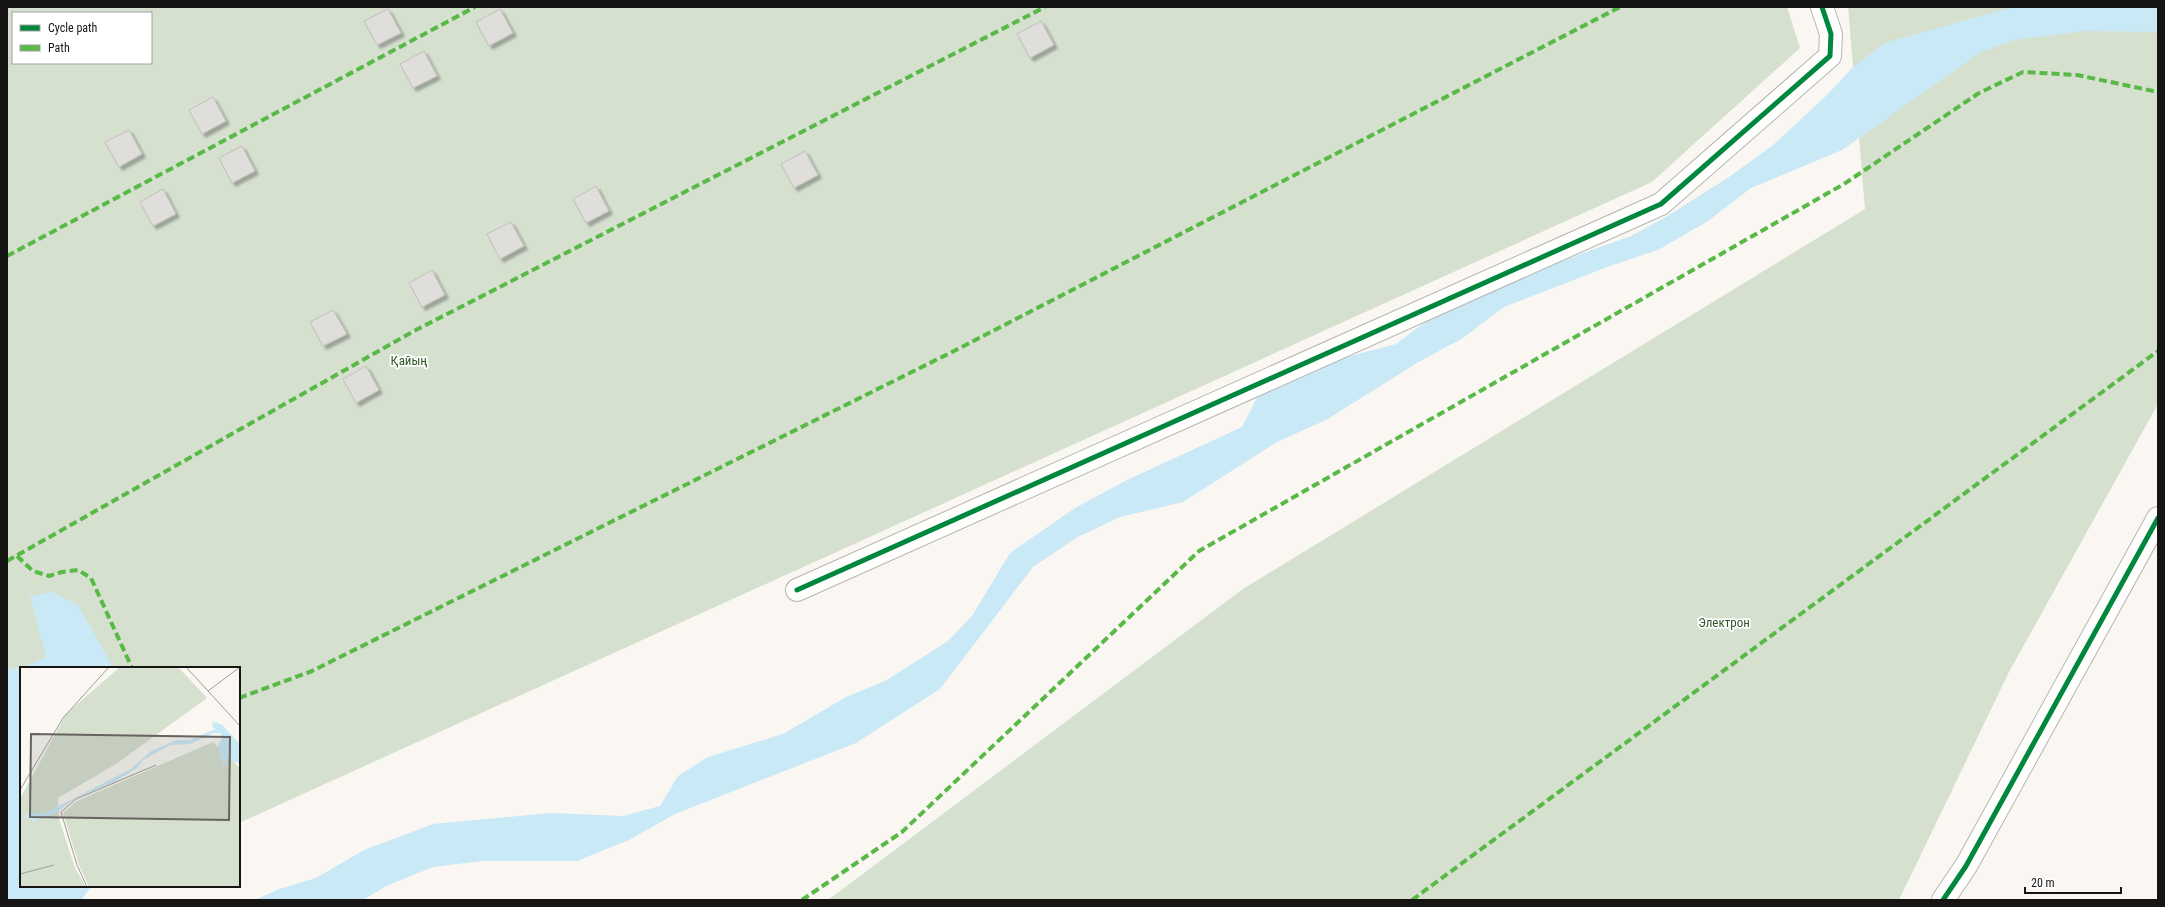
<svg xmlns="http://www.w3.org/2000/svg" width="2165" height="907" font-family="'Roboto Condensed',sans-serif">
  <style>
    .green { fill: #d5e0cf; fill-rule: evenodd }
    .water { fill: #c9e9f6 }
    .building { fill: #e0dedb; stroke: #c2bfbc; filter: url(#shadow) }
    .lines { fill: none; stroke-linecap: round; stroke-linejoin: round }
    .street-casing { stroke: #b7b5b2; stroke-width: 24 }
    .street { stroke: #fefefd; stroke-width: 22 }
    .quiet { stroke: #58b947; stroke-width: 4; stroke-dasharray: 8 4; stroke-linecap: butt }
    .cycleway-casing { stroke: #fff; stroke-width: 8 }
    .cycleway { stroke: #00873e; stroke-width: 5 }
    .labels { text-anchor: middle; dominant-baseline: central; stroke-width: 3.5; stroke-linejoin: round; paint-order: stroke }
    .park-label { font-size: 13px; fill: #2f5728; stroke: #fff }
    .inset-road { fill: none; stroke: #9f9d99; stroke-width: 1 }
    .view { fill: #666461; fill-opacity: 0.15; stroke: #666461; stroke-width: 2 }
    .inset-edge { fill: none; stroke: #171513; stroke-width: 2 }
  </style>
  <defs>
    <filter id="shadow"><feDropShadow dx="3.5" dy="3.5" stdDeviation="1" flood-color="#0004"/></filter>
  </defs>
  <rect width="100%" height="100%" fill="#faf7f3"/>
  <g class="green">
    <path d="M7 7H1787L1800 48 1652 182 239 823V668H21V697L7 684ZM13 13H151V63H13Z"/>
    <path d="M1848 7H2158V404L2009 672 1899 900H828L1243 589 1865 209Z"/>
  </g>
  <g class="water">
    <path d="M2012 7H2158V32L2084 31 2015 40 1981 52 1842 150 1751 188 1708 221 1660 249 1610 266 1504 307 1463 338 1417 363 1326 420 1277 442 1183 502 1120 517 1076 538 1033 567 940 689 856 743 675 814 629 840 577 861H483L433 867 386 886 363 900H255L279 889 316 878 364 850 433 824 551 813 623 816 660 806 678 776 708 757 783 734 846 697 885 681 948 641 972 616 1010 553 1075 508 1127 480 1242 427 1260 392 1290 372 1396 344 1451 303 1525 269 1561 261 1631 236 1666 217 1729 177 1772 146 1828 94 1853 67 1885 43Z"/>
    <path d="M53 592 78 605 111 663V668H21L46 657 30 596Z"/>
    <path d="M21 668V886H92L83 897 84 900H7V669Z"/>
  </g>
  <g class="building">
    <path d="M388 9 401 33 377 45 364 21Z"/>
    <path d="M500 9 513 33 489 46 476 22Z"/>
    <path d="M1041 21 1054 45 1030 58 1017 34Z"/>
    <path d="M424 51 437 76 413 88 400 64Z"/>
    <path d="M213 97 226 121 202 134 189 110Z"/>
    <path d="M129 130 142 154 119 167 105 142Z"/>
    <path d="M242 146 255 171 232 183 219 158Z"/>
    <path d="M805 151 818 175 794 188 781 164Z"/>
    <path d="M596 186 609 211 586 223 573 199Z"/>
    <path d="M163 189 176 214 153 226 140 202Z"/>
    <path d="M511 222 524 246 500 259 487 234Z"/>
    <path d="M432 270 445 295 422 307 409 283Z"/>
    <path d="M333 310 347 334 323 346 310 322Z"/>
    <path d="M366 366 379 390 356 403 343 379Z"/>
  </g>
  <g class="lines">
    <g class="street-casing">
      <g id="street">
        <path d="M797 590 1661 204 1830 56 1831 34 1822 7"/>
        <path d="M1943 900 1966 866 2158 518"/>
      </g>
    </g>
    <use href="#street" class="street"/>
    <g class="quiet">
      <path d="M7 256 475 7"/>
      <path d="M17 556 33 571 49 576 62 572 78 570 91 578 132 668"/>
      <path d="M7 561 414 331 1045 7"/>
      <path d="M239 698 312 671 954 351 1620 7"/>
      <path d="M802 900 902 832 1199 551 1844 184 1979 93 2023 72 2077 75 2158 92"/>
      <path d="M1412 900 2158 351"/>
    </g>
    <g class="cycleway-casing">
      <g id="cycleway">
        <path d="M797 590 1661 204 1830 56 1831 34 1822 7"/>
        <path d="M1943 900 1966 866 2158 518"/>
      </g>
    </g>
    <use href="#cycleway" class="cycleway"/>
  </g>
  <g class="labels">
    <g class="park-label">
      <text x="409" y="360">Қайың</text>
      <text x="1724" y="622">Электрон</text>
    </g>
  </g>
  <g transform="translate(20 667)">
    <rect width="220" height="220" fill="#faf7f3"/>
    <path d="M100 0H158L187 31 96 97 38 131 39 152 55 201 66 220H0V132L46 47ZM193 75 220 101V220H69L59 198 43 146 57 134Z" fill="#d5e0cf"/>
    <path d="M193 54 202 58 220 77V97L208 92 206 93 207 99 203 98 198 79 202 71 201 67 194 66 170 77 150 78 123 93 117 101 94 115 56 131 36 146 14 154 5 150 0 151 8 147 27 145 111 102 131 84 157 73H170L195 62 192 59Z" fill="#c9e9f6"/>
    <path class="inset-road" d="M166 0 220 59M188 24 220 0M0 123 43 51 89 0M0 207 34 198M67 220 57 198 41 145 56 132 136 98"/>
    <path class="view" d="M11 67 210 70 209 153 10 150Z"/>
    <rect width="220" height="220" class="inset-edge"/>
  </g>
  <rect width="2165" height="907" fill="none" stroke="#171513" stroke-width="16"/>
  <rect x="12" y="12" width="140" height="52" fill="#ffffff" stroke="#a2a1a1"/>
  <rect x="20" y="25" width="20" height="6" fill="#00873e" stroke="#a2a1a1"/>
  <text x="48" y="32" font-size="12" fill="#171513">Cycle path</text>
  <rect x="20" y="45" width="20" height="6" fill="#58b947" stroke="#a2a1a1"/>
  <text x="48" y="52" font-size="12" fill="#171513">Path</text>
  <path d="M2025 887v6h96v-6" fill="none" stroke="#171513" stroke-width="2"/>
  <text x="2031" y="887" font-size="12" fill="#171513" stroke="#ffffff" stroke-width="3" paint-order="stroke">20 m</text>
</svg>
